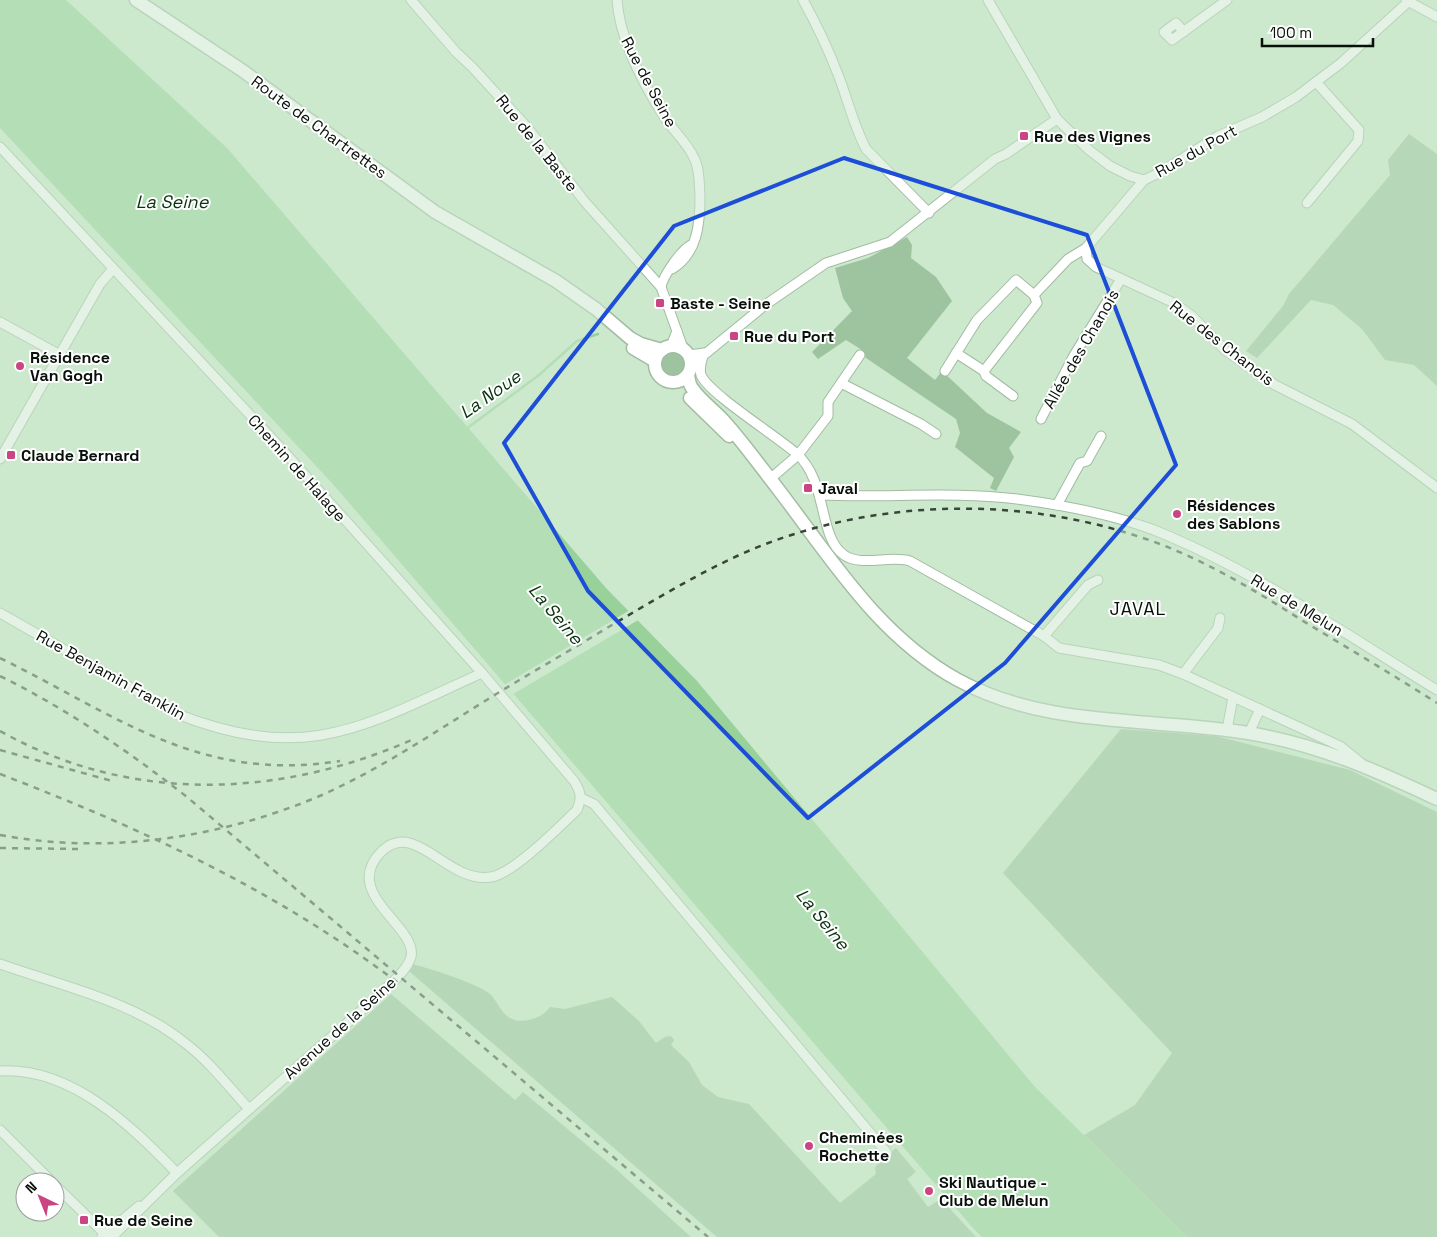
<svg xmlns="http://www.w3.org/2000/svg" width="1437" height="1237" font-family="'Space Grotesk',sans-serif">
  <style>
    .green { fill: #9ec49f }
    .water { fill: #98d29a }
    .pier { fill: #cce8cd }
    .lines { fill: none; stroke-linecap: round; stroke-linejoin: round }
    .stream { stroke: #98d29a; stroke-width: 2.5 }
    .minor-casing { stroke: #a2bca2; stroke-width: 11 }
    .secondary-casing { stroke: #a2bca2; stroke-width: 15 }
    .minor { stroke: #fff; stroke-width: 9 }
    .secondary { stroke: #fff; stroke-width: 12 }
    .rail { stroke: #384639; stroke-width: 2.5; stroke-dasharray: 6 6; stroke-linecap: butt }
    .marked { fill: none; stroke: #1d4ed8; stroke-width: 4; stroke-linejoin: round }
    .poi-dot { fill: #cb4483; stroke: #fff; stroke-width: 2 }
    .labels { text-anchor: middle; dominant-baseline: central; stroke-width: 4; stroke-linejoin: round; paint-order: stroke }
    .street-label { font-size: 16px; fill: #081109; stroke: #fff }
    .poi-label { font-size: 16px; font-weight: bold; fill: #081109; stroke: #fff; text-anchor: start }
    .water-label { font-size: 18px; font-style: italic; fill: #0a3410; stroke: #fff }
    .neighbourhood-label { font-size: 18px; letter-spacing: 1px; fill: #081109; stroke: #fff }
  </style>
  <rect width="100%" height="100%" fill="#cce8cd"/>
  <g class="green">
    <path d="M1409 134 1437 154V386L1414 365 1385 360 1362 329 1333 305 1311 300 1257 358 1246 351 1283 306 1289 294 1390 175 1388 160Z"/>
    <path d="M907 237 912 245 911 258 936 277 952 301 907 358 935 380 942 371 987 413 1021 432 1009 448 1014 457 996 491 990 488 994 478 955 447 960 433 956 419 866 358 862 350 846 340 818 359 812 352 852 311 843 298 835 268 868 258Z"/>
    <circle cx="673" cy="364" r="13"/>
    <path d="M1121 729 1216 736 1350 770 1437 812V1237H1187L1084 1135 1135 1105 1172 1053 1003 873Z"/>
    <path d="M412 964C429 968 479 984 490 994 497 1001 501 1013 510 1018 522 1025 543 1018 550 1007L565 1009 612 997 639 1021 656 1043 665 1037 671 1036 674 1040 671 1045 689 1062 702 1085 718 1097 749 1104 840 1203 876 1174 875 1167 896 1148 916 1172 907 1179 928 1207 941 1199 976 1237H717L410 972 408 968Z"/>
    <path d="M391 994 515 1100 523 1092 617 1170 691 1237H219L173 1191Z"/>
  </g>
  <path class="water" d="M0 0H66L227 148 606 588 697 681 1034 1086 1187 1237H982L973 1228 332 483 0 128Z"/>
  <path class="pier" d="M630 610 640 619 510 696 502 686Z"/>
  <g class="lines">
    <path class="stream" d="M466 429 539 375 577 341 598 334"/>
    <g class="minor-casing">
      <g id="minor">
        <path d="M411 0 456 52 472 67 527 127 585 202 661 287"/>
        <path d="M617 0C620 40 642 82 663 115 672 130 687 142 694 158 700 169 699 184 700 196 700 223 698 253 672 269"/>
        <path d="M803 0C817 25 829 51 839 77 848 101 854 126 866 149L929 213"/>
        <path d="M988 0 1057 119"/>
        <path d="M1406 0 1437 17"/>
        <path d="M1184 32 1176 23 1164 32 1172 40 1227 0"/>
        <path d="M0 147 280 447 482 673 574 781C581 792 582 798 577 810 559 827 513 874 491 877 447 884 416 819 382 851 339 893 418 926 411 957 407 971 390 984 380 994L177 1173 112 1237"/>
        <path d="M1144 180 1086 248 1087 259 1096 267 1174 303 1192 316 1225 350 1275 385 1352 424 1437 488"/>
        <path d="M1307 203 1358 141 1359 130 1316 82"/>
        <path d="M661 287 683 348"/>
        <path d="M661 287C663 276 681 250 691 245"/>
        <path d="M0 322 60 355"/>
        <path d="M671 346 677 331"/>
        <path d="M956 353 984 371 1037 303 1034 295"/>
        <path d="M689 355 704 353"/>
        <path d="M703 356C701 362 699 368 701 375 708 393 778 437 797 454 828 482 818 537 844 555 861 567 889 555 910 561L1044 636 1059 648 1159 665 1183 674 1340 746 1361 763"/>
        <path d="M691 370 699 359 765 305 826 263 890 242 995 159 1006 154 1057 119 1089 150 1110 166 1130 176 1144 180 1161 172 1218 136 1262 117 1296 97 1341 63 1408 2"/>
        <path d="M945 371 977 320 1016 280 1034 295 1068 259 1086 248"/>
        <path d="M984 371 986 376 1013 396"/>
        <path d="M841 383 921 424 936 434"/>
        <path d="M1041 419 1073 357 1121 279"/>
        <path d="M0 459 100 284 113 269"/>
        <path d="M770 479 798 455 828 416V402L860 355"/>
        <path d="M821 495C886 498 952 491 1017 499 1063 505 1111 514 1154 530 1254 570 1345 634 1437 690"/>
        <path d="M1057 505 1080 463 1087 461 1101 436"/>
        <path d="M0 613 177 714C308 765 364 726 482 673"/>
        <path d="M1044 636 1088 585 1098 580"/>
        <path d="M1183 674 1218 628 1220 618"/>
        <path d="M1227 730 1233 697"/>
        <path d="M1249 733 1260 709"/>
        <path d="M581 798 594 804 887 1153"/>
        <path d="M0 964C62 986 133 1001 185 1043 209 1061 229 1087 249 1109"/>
        <path d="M0 1071C72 1067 131 1126 177 1173"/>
        <path d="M0 1130 52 1182"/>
        <path d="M55 1185 108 1237"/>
        <path d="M102 1237 139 1206"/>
      </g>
    </g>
    <g class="secondary-casing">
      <g id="secondary">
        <path d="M136 0 243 71 435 212 556 281 596 309 630 338 641 344 662 350"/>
        <circle cx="673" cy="364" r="18"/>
        <path d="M633 348 655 361"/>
        <path d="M688 375C689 380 689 384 692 388 700 400 714 410 724 421 743 442 760 466 778 489 831 558 878 636 958 680 1048 729 1151 717 1248 733 1317 744 1375 770 1437 799"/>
        <path d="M690 398 729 436"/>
      </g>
    </g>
    <use href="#minor" class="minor"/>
    <use href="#secondary" class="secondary"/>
    <g class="rail">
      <path d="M0 658C118 716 199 783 340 761"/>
      <path d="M0 676C67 709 128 751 187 797L708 1237"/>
      <path d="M0 731C132 805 282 798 416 738"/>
      <path d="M0 750 112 781"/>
      <path d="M0 774C145 830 276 890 401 985"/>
      <path d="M0 835C108 855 222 838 322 795 380 769 432 734 485 701 525 676 566 653 607 628 649 603 692 577 737 556 862 499 1014 494 1143 538 1200 557 1253 589 1303 621 1348 648 1393 675 1437 703"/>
      <path d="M0 848 79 849"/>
    </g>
  </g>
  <path d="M0 0H1437V1237H0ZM844 158 1087 235 1176 465 1005 663 808 818 588 591 504 443 674 226Z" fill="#cce8cd" fill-opacity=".55" fill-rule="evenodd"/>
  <path class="marked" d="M844 158 1087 235 1176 465 1005 663 808 818 588 591 504 443 674 226Z"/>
  <g class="poi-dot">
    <rect x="1019" y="131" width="10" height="10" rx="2.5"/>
    <rect x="655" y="298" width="10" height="10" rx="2.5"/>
    <rect x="729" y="331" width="10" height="10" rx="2.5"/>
    <circle cx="20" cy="366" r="5"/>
    <rect x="6" y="450" width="10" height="10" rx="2.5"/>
    <rect x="803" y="483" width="10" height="10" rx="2.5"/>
    <circle cx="1177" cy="514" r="5"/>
    <circle cx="809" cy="1146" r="5"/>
    <circle cx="929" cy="1191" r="5"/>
    <rect x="79" y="1215" width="10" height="10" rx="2.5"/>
  </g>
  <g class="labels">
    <g class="street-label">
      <text transform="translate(649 82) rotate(62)">Rue de Seine</text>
      <text transform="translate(319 127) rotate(36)">Route de Chartrettes</text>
      <text transform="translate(537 143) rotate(51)">Rue de la Baste</text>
      <text transform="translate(1196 151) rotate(-29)">Rue du Port</text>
      <text transform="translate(1222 343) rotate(38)">Rue des Chanois</text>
      <text transform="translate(1081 349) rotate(-60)">Allée des Chanois</text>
      <text transform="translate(297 468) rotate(48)">Chemin de Halage</text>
      <text transform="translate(1297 605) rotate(31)">Rue de Melun</text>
      <text transform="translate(111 675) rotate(29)">Rue Benjamin Franklin</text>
      <text transform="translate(340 1028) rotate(-42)">Avenue de la Seine</text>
    </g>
    <g class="poi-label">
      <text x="1034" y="136">Rue des Vignes</text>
      <text x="670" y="303">Baste - Seine</text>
      <text x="744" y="336">Rue du Port</text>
      <text x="30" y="357">Résidence<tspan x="30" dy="18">Van Gogh</tspan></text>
      <text x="21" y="455">Claude Bernard</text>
      <text x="818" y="488">Javal</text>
      <text x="1187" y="505">Résidences<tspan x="1187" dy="18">des Sablons</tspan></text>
      <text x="819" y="1137">Cheminées<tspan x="819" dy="18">Rochette</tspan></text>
      <text x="939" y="1182">Ski Nautique -<tspan x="939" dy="18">Club de Melun</tspan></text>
      <text x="94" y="1220">Rue de Seine</text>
    </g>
    <g class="water-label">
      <text x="172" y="201">La Seine</text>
      <text transform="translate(490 394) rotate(-35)">La Noue</text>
      <text transform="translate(556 614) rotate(50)">La Seine</text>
      <text transform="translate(823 919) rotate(51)">La Seine</text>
    </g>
    <g class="neighbourhood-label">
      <text x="1138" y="608">JAVAL</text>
    </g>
  </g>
  <g transform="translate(40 1197) rotate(317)"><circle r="24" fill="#ffffff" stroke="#9ca09d"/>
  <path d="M0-4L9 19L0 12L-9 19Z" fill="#cb4483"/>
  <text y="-8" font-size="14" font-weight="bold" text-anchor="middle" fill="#081109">N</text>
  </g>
  <path d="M1262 38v8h111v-8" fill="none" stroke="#081109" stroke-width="2.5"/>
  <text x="1270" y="38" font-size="15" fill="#081109" stroke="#ffffff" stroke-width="4" paint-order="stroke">100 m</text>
</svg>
